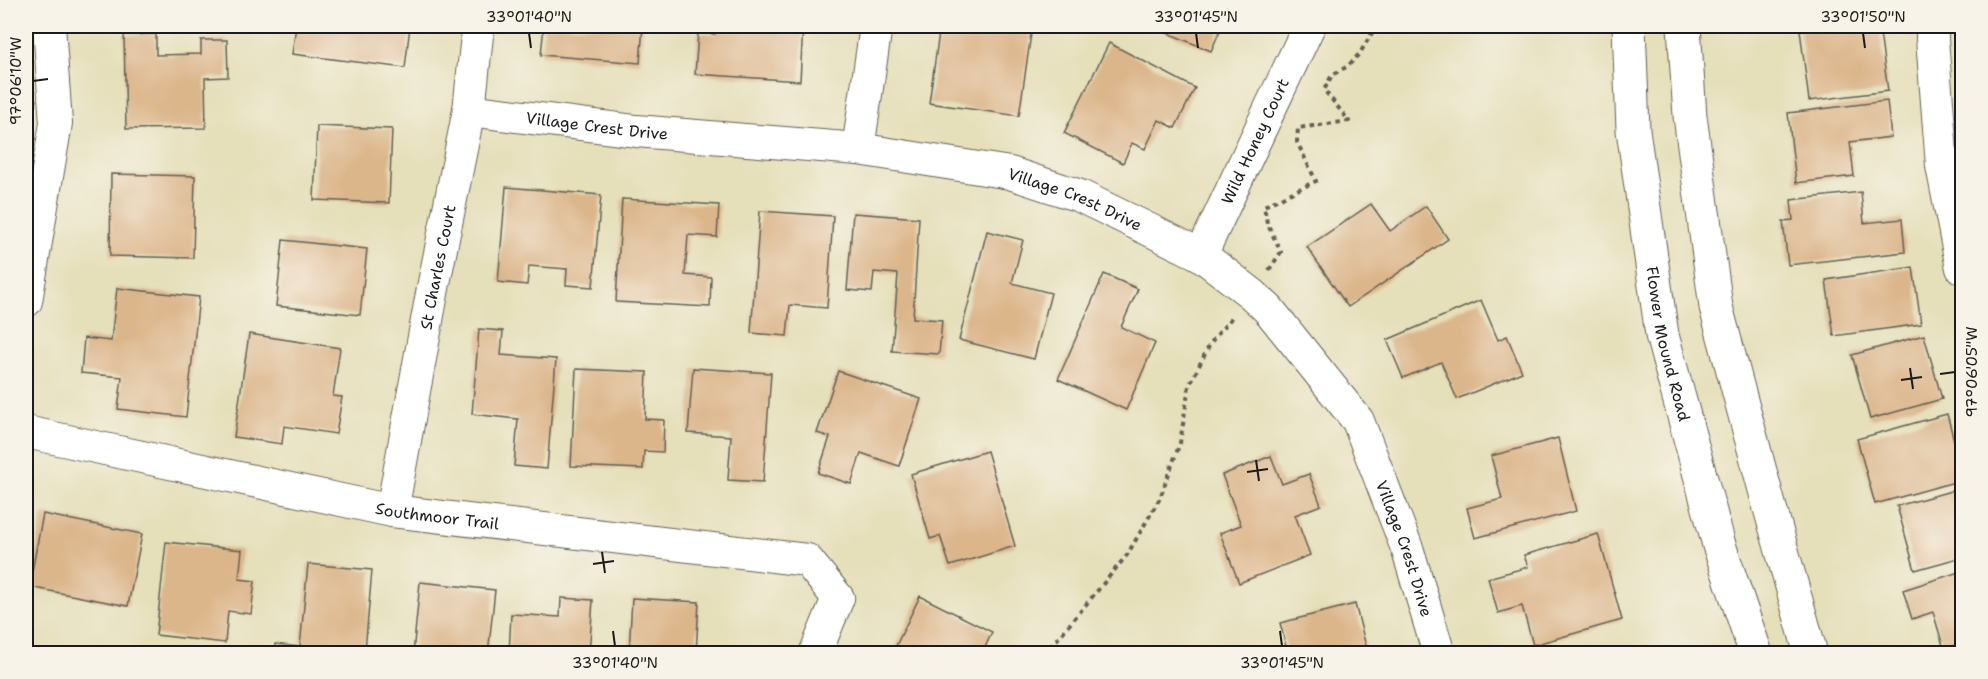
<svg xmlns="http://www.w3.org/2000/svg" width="1988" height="679" font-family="'Shantell Sans',sans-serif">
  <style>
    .building { fill: #dcb68b }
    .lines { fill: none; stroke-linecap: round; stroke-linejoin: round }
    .minor-casing { stroke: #626053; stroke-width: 34 }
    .major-casing { stroke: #626053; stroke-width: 35 }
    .path { stroke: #626053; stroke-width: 4; stroke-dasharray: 4.5 4.5; stroke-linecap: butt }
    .minor { stroke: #fff; stroke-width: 32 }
    .major { stroke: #fff; stroke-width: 33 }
    .ticks { fill: none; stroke: #1c1c1c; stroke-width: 2 }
    .labels { text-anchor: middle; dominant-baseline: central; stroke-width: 4.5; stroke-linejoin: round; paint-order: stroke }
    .street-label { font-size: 16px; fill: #1c1c1c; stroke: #f7f3e8 }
    .neatline { fill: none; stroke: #1c1c1c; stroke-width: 2 }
    .ticks-label { font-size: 15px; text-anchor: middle; fill: #1c1c1c }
  </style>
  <rect width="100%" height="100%" fill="#f7f3e8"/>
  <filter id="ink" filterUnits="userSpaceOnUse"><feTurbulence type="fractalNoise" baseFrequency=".0167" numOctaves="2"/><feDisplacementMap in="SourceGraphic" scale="12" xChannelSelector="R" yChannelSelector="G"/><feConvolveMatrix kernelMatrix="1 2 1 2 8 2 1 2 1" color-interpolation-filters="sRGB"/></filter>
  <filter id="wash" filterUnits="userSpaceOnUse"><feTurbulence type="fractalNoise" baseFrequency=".008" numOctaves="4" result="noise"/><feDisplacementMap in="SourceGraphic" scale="24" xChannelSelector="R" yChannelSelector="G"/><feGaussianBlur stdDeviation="1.35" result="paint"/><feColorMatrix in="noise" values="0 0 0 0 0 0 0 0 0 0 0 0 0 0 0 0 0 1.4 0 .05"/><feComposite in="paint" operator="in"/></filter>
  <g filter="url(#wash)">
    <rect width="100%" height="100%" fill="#e5dfba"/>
    <g id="blocks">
      <g class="building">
        <path d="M296 26H317L349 30 350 26H410L405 68 292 54Z"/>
        <path d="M544 26H643L640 63 541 55Z"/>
        <path d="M716 26H803L800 81 695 74 698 33 715 34Z"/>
        <path d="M940 26 1032 27 1019 116 929 103Z"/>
        <path d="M1151 26H1222L1211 51Z"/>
        <path d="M1838 26H1879L1888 91 1809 101 1800 30Z"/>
        <path d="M156 34V55L201 54V40H227L228 77 205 78 206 128 126 129 124 35Z"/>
        <path d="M1109 43 1195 88 1175 128 1159 120 1145 149 1132 143 1123 163 1064 133Z"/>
        <path d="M1887 101 1891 137 1850 142 1854 176 1796 183 1788 113Z"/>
        <path d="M317 126 392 129 389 203 314 200Z"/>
        <path d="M111 174 195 176 193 258 110 256Z"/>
        <path d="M506 187 601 195 593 287 566 285 567 269 529 266 527 285 498 282Z"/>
        <path d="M1861 192 1864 223 1902 219 1905 252 1788 265 1783 221 1793 220 1791 200Z"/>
        <path d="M622 199 719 205 717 237 688 235 685 275 711 277 710 307 616 302Z"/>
        <path d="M1371 204 1390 231 1426 206 1448 239 1348 307 1307 247Z"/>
        <path d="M760 211 833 216 827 308 790 305 787 336 751 333Z"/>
        <path d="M853 213 919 218 913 318 942 320 939 354 892 351 898 274 874 272 872 292 847 290Z"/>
        <path d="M987 231 1023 240 1012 283 1051 293 1034 359 959 340Z"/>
        <path d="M283 240 367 249 360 315 276 306Z"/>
        <path d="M1913 267 1921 324 1834 336 1826 280Z"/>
        <path d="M1104 274 1138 289 1121 327 1155 343 1126 410 1058 379Z"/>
        <path d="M117 288 199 297 186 417 118 409 122 377 81 373 84 338 111 341Z"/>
        <path d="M1481 300 1498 340 1507 336 1522 372 1457 399 1441 362 1403 378 1387 340Z"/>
        <path d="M479 329 503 331 501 355 556 359 547 469 514 466 518 419 472 414Z"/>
        <path d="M249 334 340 348 333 396 342 397 336 434 284 426 282 444 234 437Z"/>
        <path d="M1924 335 1942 399 1870 419 1852 355Z"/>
        <path d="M693 368 771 373 763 482 728 480 731 436 688 433Z"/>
        <path d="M576 369 647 372 645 419 664 420 663 452 644 451 643 469 571 466Z"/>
        <path d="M838 371 921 399 899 466 861 453 851 484 818 473 830 437 817 433Z"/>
        <path d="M1947 414 1962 471V480L1875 504 1857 439Z"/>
        <path d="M1558 438 1576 511 1475 538 1467 508 1502 499 1491 456Z"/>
        <path d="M987 451 1015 546 950 566 940 536 930 539 911 474Z"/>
        <path d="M1271 456 1282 484 1309 474 1321 505 1295 515 1310 555 1239 583 1220 533 1241 525 1222 475Z"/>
        <path d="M1962 488V557L1915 570 1897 506Z"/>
        <path d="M43 514 142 534 128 606 29 587Z"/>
        <path d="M1598 534 1622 620 1533 645 1522 606 1498 613 1488 578 1528 567 1524 555Z"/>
        <path d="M166 542 242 550 239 579 255 581 251 614 228 611 225 643 156 635Z"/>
        <path d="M308 564 372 570 365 651 320 647V654H274L275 644 300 647Z"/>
        <path d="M1962 571V643L1944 649 1933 612 1912 619 1903 590Z"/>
        <path d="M420 582 495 590 488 654H413Z"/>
        <path d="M920 596 992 632 982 654H892Z"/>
        <path d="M561 598 593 600 589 654H509L511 614 560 617Z"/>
        <path d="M632 598 699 602 696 654H629Z"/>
        <path d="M1355 604 1368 654H1288L1280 623Z"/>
      </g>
    </g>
  </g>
  <g filter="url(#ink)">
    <use href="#blocks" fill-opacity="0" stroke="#626053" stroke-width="1.5"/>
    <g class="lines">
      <g class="minor-casing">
        <g id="minor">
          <path d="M1932 26V39L1942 166 1962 268"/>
          <path id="s1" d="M469 110 636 131 858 149 1010 173 1080 196 1201 255 1252 294 1269 310 1358 421 1408 551 1439 654"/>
          <path d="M858 149 876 26"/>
          <path id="s2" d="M1201 255 1309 26"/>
          <path d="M26 301 56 123 49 26"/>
          <path id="s3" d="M26 432 392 511 807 560 838 598 815 654"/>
          <path id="s4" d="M392 511 433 288 469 110 478 26"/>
        </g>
      </g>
      <g class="major-casing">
        <g id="major">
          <path id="s5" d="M1629 26 1633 130 1662 335 1719 545 1756 654"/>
          <path d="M1684 26 1690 116 1716 307 1768 501 1811 654"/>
        </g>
      </g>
      <g class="path">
        <path d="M1269 270 1281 252 1267 223 1264 206 1316 181 1297 142 1298 128 1349 121 1324 90 1332 75 1348 66 1360 53 1376 26"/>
        <path d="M1045 654 1127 555 1160 498 1180 443 1189 386 1211 342 1233 316"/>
      </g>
      <use href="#minor" class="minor"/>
      <use href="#major" class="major"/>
    </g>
  </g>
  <path class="ticks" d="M529 33 531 48M1196 33 1198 48M1863 33 1865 48M33 81 48 79M1910 368 1913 389M1940 374 1955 372M1901 380 1922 377M1256 460 1259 481M1247 472 1268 469M602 552 605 573M593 564 614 561M613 631 615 646M1280 631 1282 646"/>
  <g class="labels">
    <g class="street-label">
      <text stroke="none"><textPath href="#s1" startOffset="129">Village Crest Drive</textPath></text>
      <text stroke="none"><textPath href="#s2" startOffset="126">Wild Honey Court</textPath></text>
      <text stroke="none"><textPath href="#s1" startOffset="615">Village Crest Drive</textPath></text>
      <text stroke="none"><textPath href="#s4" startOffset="248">St Charles Court</textPath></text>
      <text stroke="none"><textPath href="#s5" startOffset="321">Flower Mound Road</textPath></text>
      <text stroke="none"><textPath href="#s3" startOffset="420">Southmoor Trail</textPath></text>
      <text stroke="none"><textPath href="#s1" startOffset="1119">Village Crest Drive</textPath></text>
    </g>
  </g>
  <rect width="1988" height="679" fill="none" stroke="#f7f3e8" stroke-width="66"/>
  <rect x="33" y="33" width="1922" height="613" class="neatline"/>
  <g class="ticks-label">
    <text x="529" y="22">33°01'40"N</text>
    <text x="1196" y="22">33°01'45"N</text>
    <text x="1863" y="22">33°01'50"N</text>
    <text transform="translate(16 81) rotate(-90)" y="5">97°06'10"W</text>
    <text transform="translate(1972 372) rotate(-90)" y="5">97°06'05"W</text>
    <text x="615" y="668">33°01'40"N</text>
    <text x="1282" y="668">33°01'45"N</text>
  </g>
</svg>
